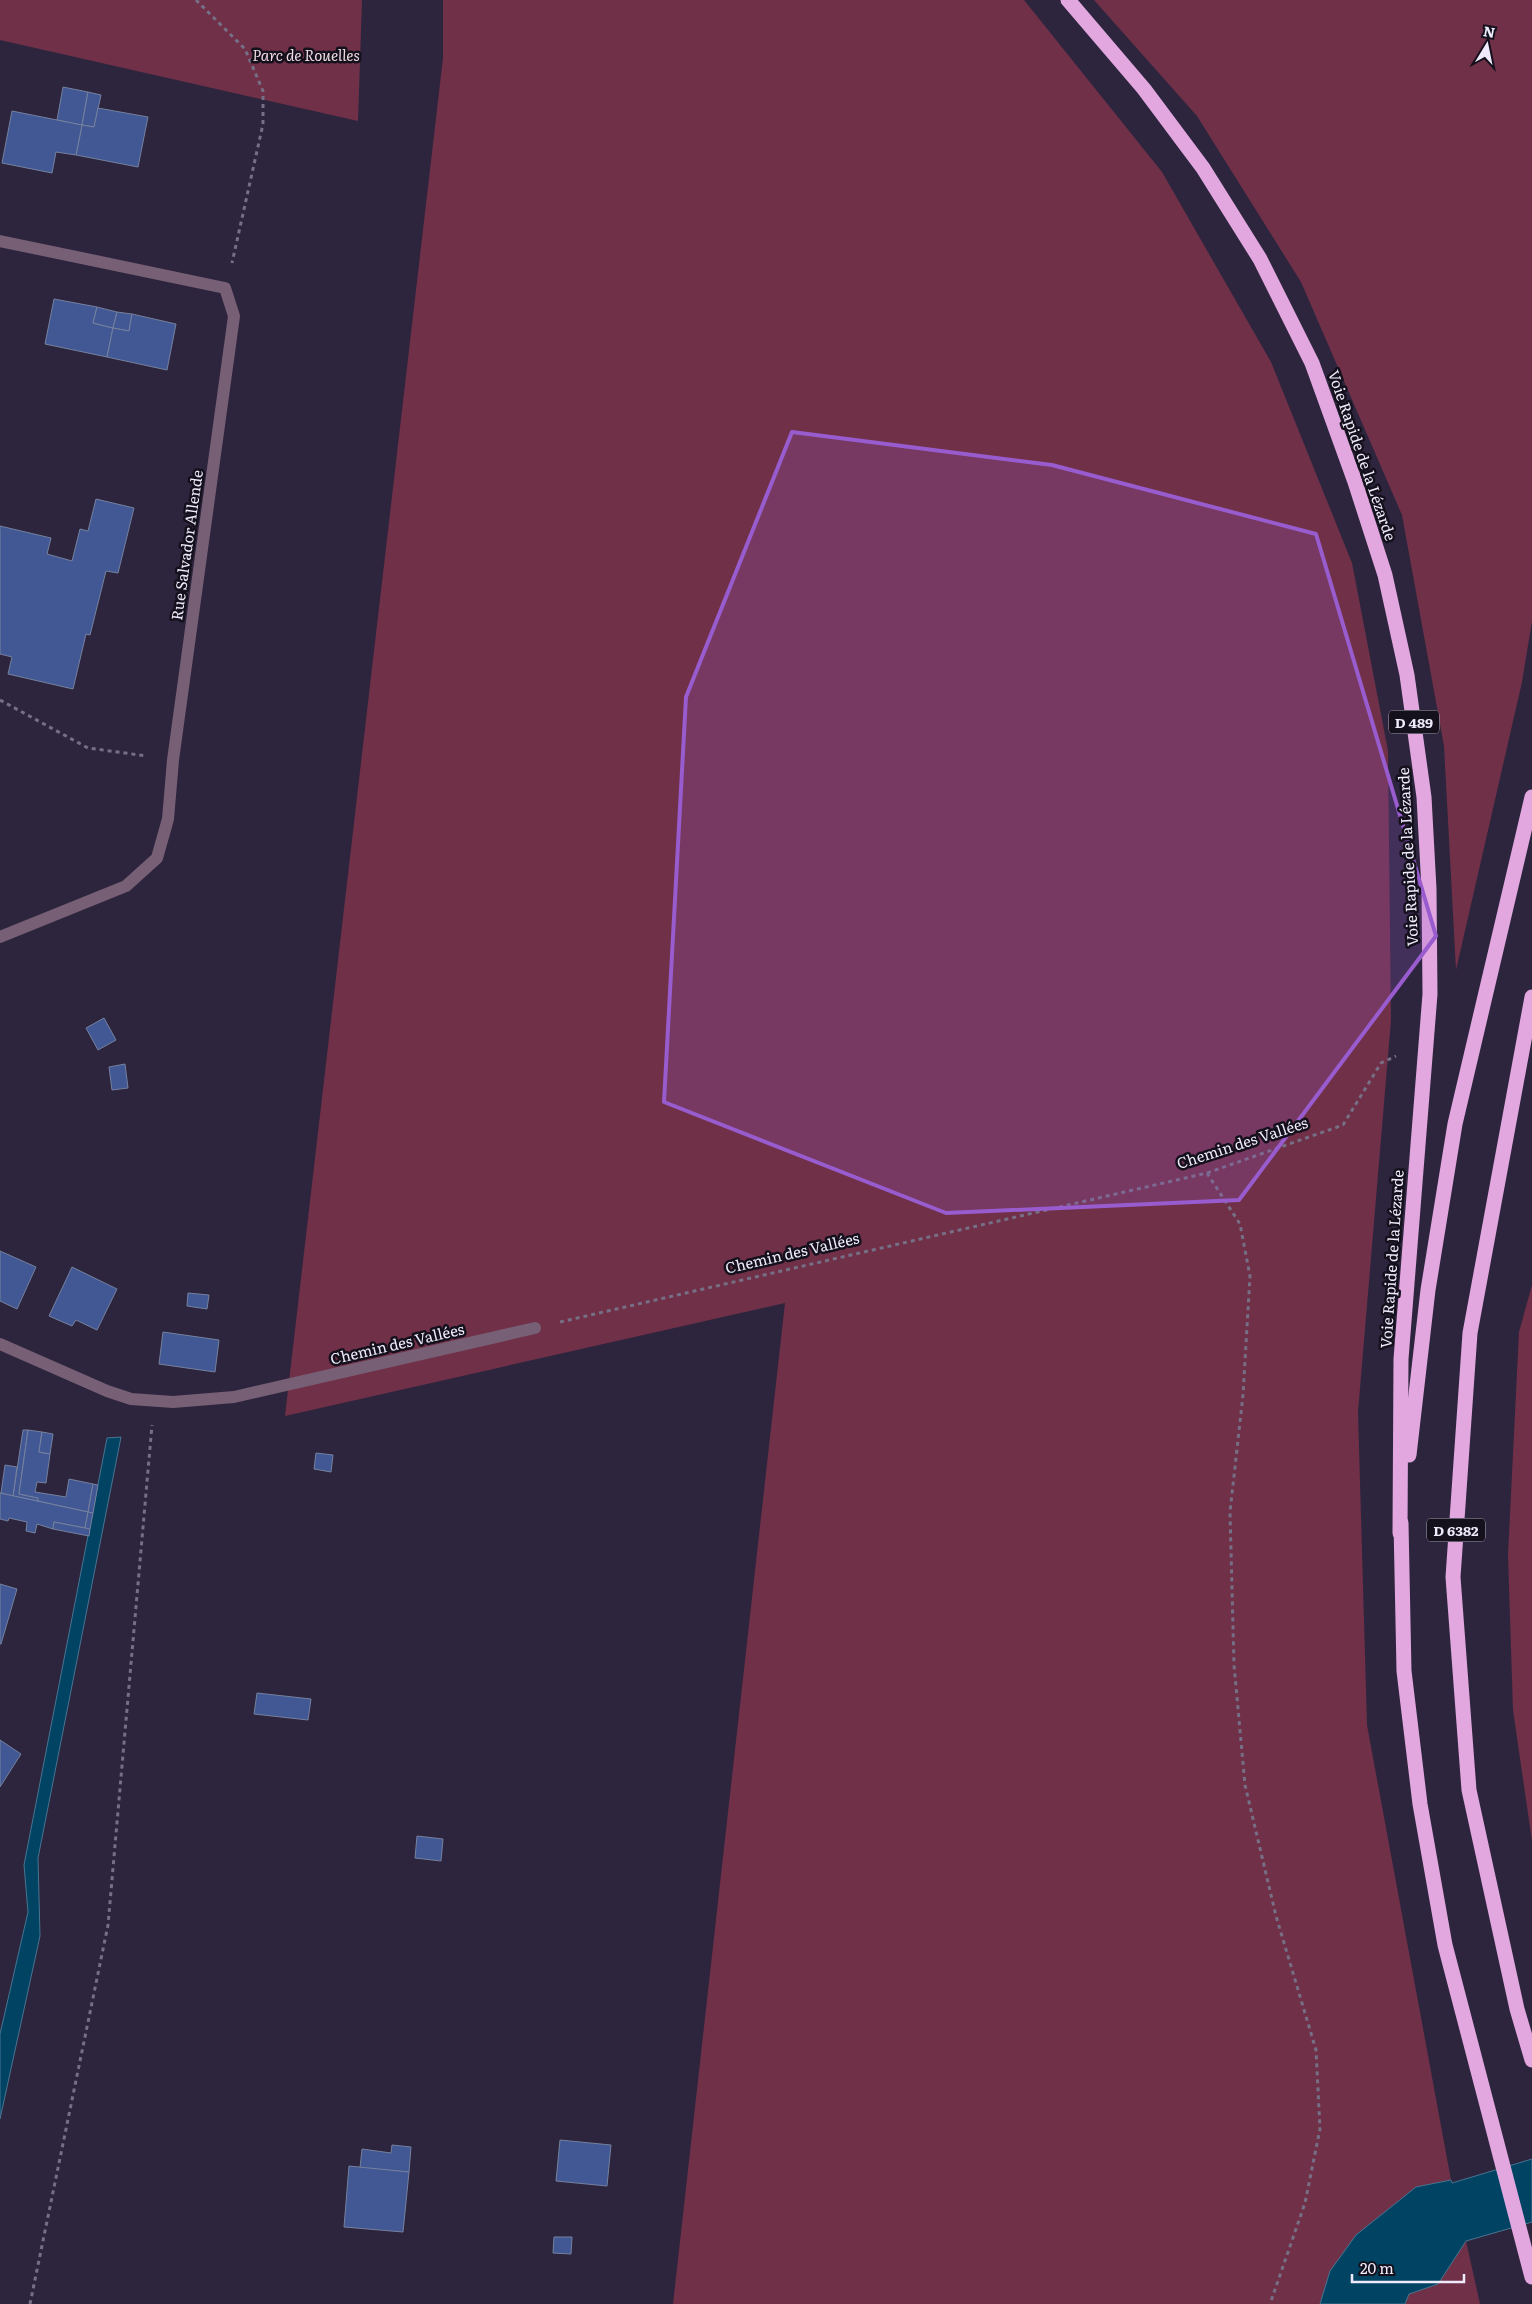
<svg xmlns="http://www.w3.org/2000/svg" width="1532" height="2304" font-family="Literata,serif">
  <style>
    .green { fill: #703048 }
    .water { fill: #004363; stroke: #487591 }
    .building { fill: #425894; stroke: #75819e }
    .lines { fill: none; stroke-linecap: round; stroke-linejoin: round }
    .path { stroke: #766f85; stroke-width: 3; stroke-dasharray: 4 4; stroke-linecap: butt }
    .minor { stroke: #775f75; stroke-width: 12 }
    .highway { stroke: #e2a7df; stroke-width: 15 }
    .marked { fill: #985cce; fill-opacity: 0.2; stroke: #985cce; stroke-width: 4; stroke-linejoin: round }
    .labels { text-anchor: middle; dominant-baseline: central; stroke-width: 5; stroke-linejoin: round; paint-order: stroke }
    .shield { fill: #14101c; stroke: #ada9b9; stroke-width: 1 }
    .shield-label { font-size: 14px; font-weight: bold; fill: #efebfc }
    .park-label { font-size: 15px; font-style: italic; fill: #f0dae0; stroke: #14101c }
    .street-label { font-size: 15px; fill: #efebfc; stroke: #14101c }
  </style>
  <rect width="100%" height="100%" fill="#2d253e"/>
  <g class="green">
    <path d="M0 0H362L358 121 0 40Z"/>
    <path d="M443 0H1024L1162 172 1271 362 1352 563 1388 751 1391 1020 1358 1412 1367 1725 1451 2180 1416 2187 1330 2271 1320 2304H673L785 1303 285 1416 443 58Z"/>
    <path d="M1094 0H1532V621L1522 682 1456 970 1444 746 1402 515 1301 282 1197 116Z"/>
    <path d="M1532 1285V1841L1513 1710 1508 1555 1519 1332Z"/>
    <path d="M1466 2241 1480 2304H1405L1409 2294 1438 2284Z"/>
  </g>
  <g class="water">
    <path d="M121 1437 38 1858 40 1936 0 2119V2034L28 1912 24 1865 107 1438Z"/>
    <path d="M1532 2159V2222L1466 2241 1438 2284 1409 2294 1405 2304H1320L1330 2271 1356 2235 1416 2187 1451 2180 1452 2183Z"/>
  </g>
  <g class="building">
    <path d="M63 87 88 92 82 125 57 120Z"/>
    <path d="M88 92 101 95 94 127 82 125Z"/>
    <path d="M98 108 148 117 138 167 76 155 82 125 94 127Z"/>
    <path d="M12 111 82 125 76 155 56 152 52 173 2 163Z"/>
    <path d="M54 299 97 307 93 323 113 328 107 357 45 344Z"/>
    <path d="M97 307 117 312 113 328 93 323Z"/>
    <path d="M117 312 132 314 129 331 113 328Z"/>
    <path d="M132 314 176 324 167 370 107 357 113 328 129 331Z"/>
    <path d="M96 499 134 508 118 573 106 571 90 635 86 634 73 689 8 674 12 657 0 654V526L51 538 47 554 72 561 80 529 88 531Z"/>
    <path d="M104 1018 116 1040 98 1050 86 1028Z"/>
    <path d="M125 1064 128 1088 112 1090 109 1067Z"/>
    <path d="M0 1251 36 1267 17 1309 0 1301Z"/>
    <path d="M72 1267 117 1289 97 1330 76 1320 72 1326 49 1316Z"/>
    <path d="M188 1293 209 1295 207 1309 187 1306Z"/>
    <path d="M163 1332 219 1340 215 1372 159 1364Z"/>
    <path d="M23 1430H28L19 1494 38 1498V1501L13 1496Z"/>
    <path d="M28 1430 42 1432 39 1452 50 1454 46 1483 37 1482 35 1492 66 1497 69 1479 93 1484 88 1512 38 1501V1498L19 1494Z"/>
    <path d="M42 1432 53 1434 50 1454 39 1452Z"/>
    <path d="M316 1453 333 1455 331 1472 314 1469Z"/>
    <path d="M5 1465 17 1467 13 1496 1 1493Z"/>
    <path d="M93 1484 98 1485 93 1513 88 1512Z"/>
    <path d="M0 1493 88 1512 85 1528 54 1522 53 1529 37 1524 35 1533 26 1531 27 1522 9 1518 8 1521 0 1519Z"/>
    <path d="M88 1512 93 1513 90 1529 85 1528Z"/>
    <path d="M54 1522 90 1529 89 1536 53 1529Z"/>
    <path d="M0 1584 17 1589 1 1644H0Z"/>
    <path d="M257 1693 311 1699 308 1720 254 1714Z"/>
    <path d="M0 1740 21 1754 0 1787Z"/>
    <path d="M417 1836 443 1839 441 1861 415 1858Z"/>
    <path d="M560 2140 611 2145 607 2186 556 2181Z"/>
    <path d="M392 2145 411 2147 409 2172 360 2168 362 2149 391 2153Z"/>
    <path d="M349 2166 409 2172 403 2232 344 2227Z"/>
    <path d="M554 2237H572L571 2254 553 2253Z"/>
  </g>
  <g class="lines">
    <g class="path">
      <path d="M196 0 245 49 263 91V124L232 263"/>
      <path d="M0 700 88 748 147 756"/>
      <path d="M1207 1173 1240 1224 1250 1276 1243 1395 1230 1512 1234 1665 1245 1785 1276 1916 1316 2050 1320 2129 1305 2203 1270 2304"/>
      <path d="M560 1322 1207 1173 1343 1125 1381 1063 1396 1056"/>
      <path d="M30 2304 108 1925 152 1425"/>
    </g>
    <g class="minor">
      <path d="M0 241 225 288 234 316 173 760 168 819 157 858 126 886 0 937"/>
      <path d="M0 1344 107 1391 131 1399 173 1402 234 1397 535 1328"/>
    </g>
    <g class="highway">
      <path d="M1068 0 1144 89 1203 168 1260 259 1312 363 1355 482 1385 575 1407 675 1424 797 1429 889 1430 994 1401 1359 1400 1533"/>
      <path d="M1532 997 1470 1333 1453 1577 1469 1790 1517 2009 1532 2060"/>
      <path d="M1409 1455 1428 1290 1455 1124 1532 797"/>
      <path d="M1401 1523 1404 1671 1420 1804 1445 1945 1532 2277"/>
    </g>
  </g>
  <path class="marked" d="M792 432 1052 465 1316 534 1436 936 1239 1200 946 1213 664 1102 686 697Z"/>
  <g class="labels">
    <g class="shield">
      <rect x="1389" y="710.5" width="50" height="23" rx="4"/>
      <rect x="1427" y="1518.5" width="58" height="23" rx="4"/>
    </g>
    <g class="shield-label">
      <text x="1414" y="722">D 489</text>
      <text x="1456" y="1530">D 6382</text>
    </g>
    <g class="park-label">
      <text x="306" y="54">Parc de Rouelles</text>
    </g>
    <g class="street-label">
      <text transform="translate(1363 455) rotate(71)">Voie Rapide de la Lézarde</text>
      <text transform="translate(186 545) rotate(-82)">Rue Salvador Allende</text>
      <text transform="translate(1407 857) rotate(-93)">Voie Rapide de la Lézarde</text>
      <text transform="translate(1242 1142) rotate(-18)">Chemin des Vallées</text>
      <text transform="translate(792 1252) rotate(-13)">Chemin des Vallées</text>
      <text transform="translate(1391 1259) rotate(-86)">Voie Rapide de la Lézarde</text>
      <text transform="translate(397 1343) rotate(-13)">Chemin des Vallées</text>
    </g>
  </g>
  <g transform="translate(1487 45) rotate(10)" stroke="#14101c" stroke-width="4" paint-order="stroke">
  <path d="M0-4L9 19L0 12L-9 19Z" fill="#efebfc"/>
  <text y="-8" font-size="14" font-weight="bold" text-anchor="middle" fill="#efebfc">N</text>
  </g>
  <path d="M1352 2274v8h112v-8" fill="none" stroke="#efebfc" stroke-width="2.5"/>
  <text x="1360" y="2274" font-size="15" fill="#efebfc" stroke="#14101c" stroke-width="4" paint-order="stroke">20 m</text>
</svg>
